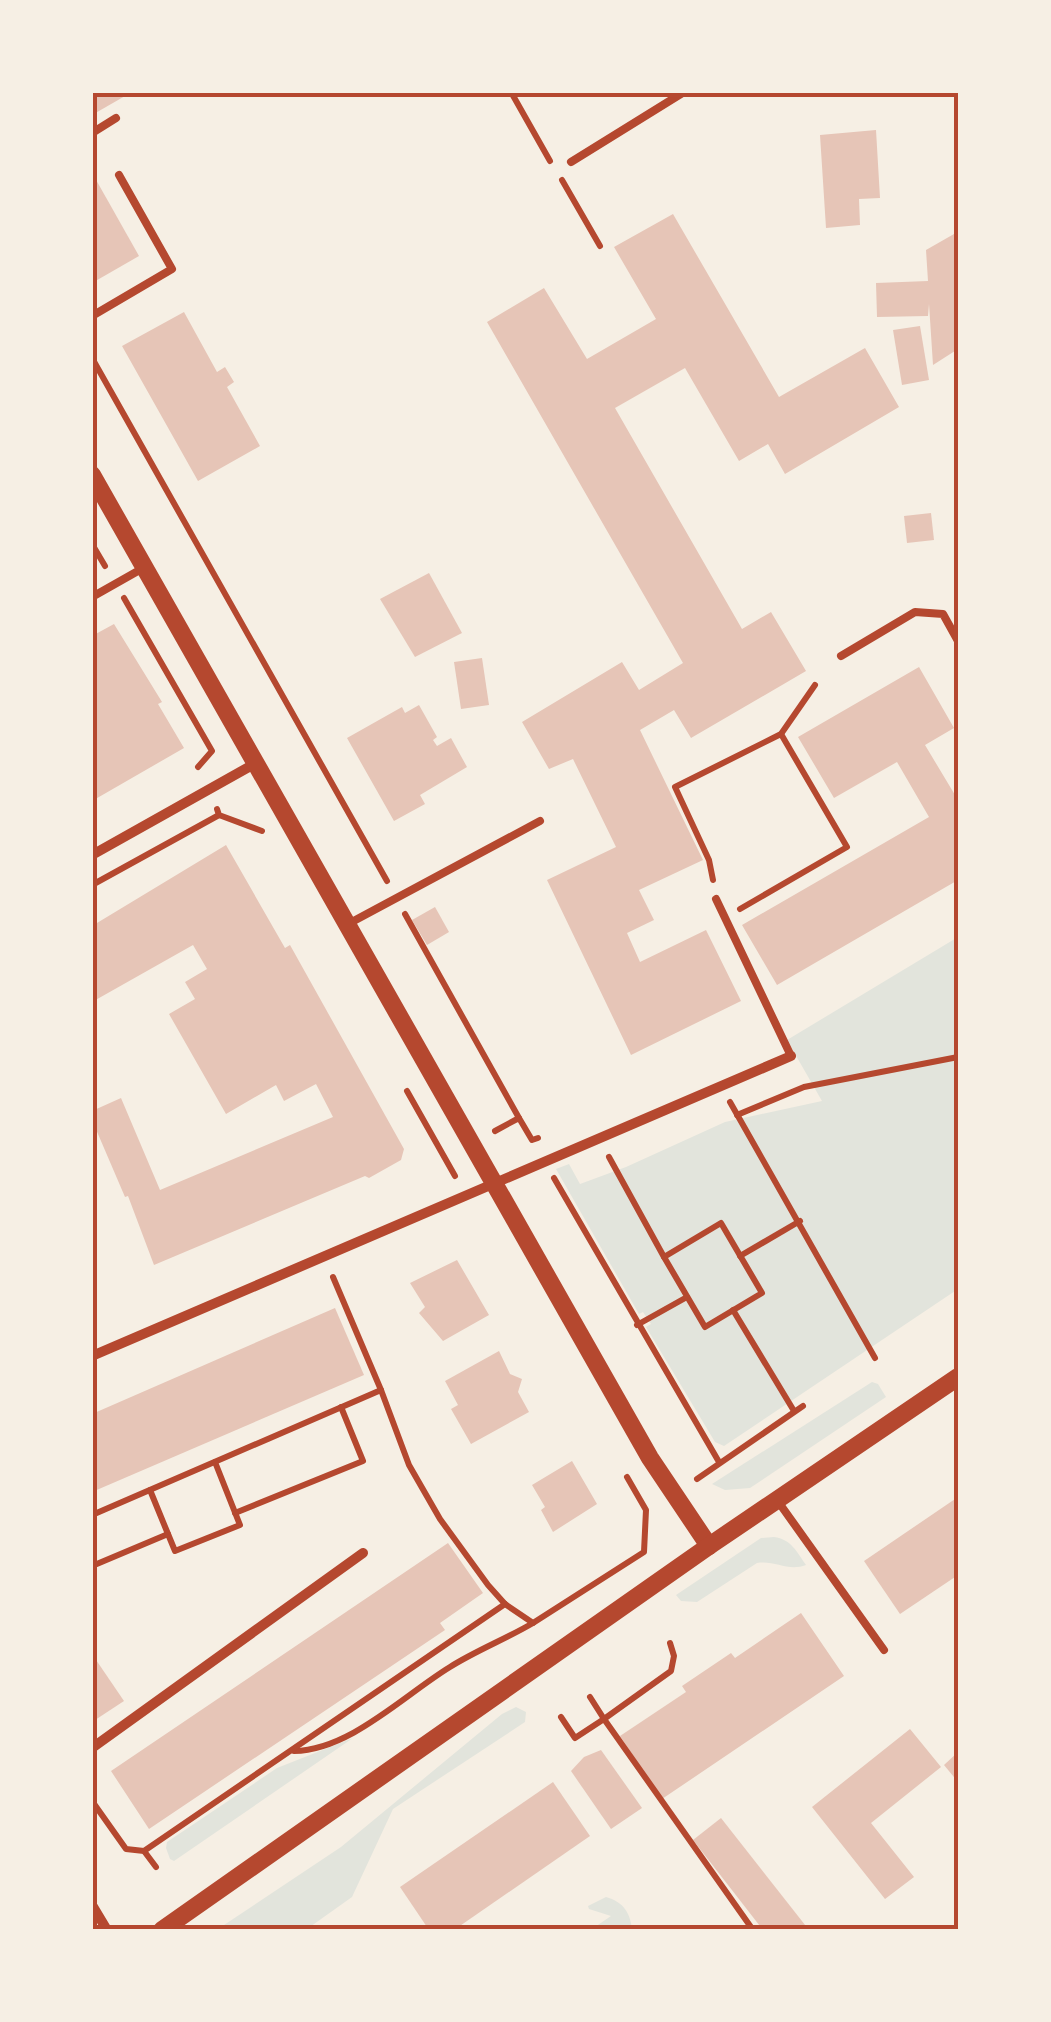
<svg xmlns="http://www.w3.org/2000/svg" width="1051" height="2022" font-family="'Crimson Pro',serif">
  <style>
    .green { fill: #e2e4dc }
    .building { fill: #e6c5b7 }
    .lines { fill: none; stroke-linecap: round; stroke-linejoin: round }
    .path { stroke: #b5482f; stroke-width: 6 }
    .service { stroke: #b5482f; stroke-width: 8 }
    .minor { stroke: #b5482f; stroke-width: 10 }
    .tertiary { stroke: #b5482f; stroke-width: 18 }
    .neatline { fill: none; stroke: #b5482f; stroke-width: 4 }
  </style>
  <rect width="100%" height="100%" fill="#f6efe4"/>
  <g class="green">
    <path d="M958 937V1289L724 1446 715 1442 646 1327 651 1324 643 1312 639 1314 556 1169 569 1164 580 1184 626 1167 725 1122 822 1101 787 1040Z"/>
    <path d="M872 1382 878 1384 886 1397 750 1488 725 1490 712 1484Z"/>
    <path d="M774 1537C791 1539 797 1552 806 1565 788 1572 775 1560 757 1563L697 1602 681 1601 676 1595 761 1538Z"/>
    <path d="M516 1707 526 1712 525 1722 393 1809 352 1897 307 1929H218L341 1847 502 1714Z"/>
    <path d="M353 1738 174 1861 170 1859 166 1848 167 1842 277 1768Z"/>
    <path d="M606 1897C623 1902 630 1912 632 1929H592L611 1916 589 1909 588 1906Z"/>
  </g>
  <g class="building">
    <path d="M92 92H132L92 115Z"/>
    <path d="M876 130 880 198 859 199 860 225 826 228 820 135Z"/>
    <path d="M95 178 139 256 92 283V179Z"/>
    <path d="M673 214 779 397 865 348 899 407 785 474 768 444 739 461 685 368 615 408 742 629 771 612 806 671 691 738 674 710 640 730 703 860 639 890 654 920 627 933 640 962 706 930 741 1001 631 1055 547 880 616 847 573 759 549 769 522 722 622 662 639 690 683 663 487 322 544 288 587 359 656 319 614 247Z"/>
    <path d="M954 234 958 241 956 254 958 258V349L933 365 929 304 928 316 877 317 876 283 928 281 926 250Z"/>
    <path d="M184 312 217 372 225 367 234 382 227 387 260 446 198 481 122 346Z"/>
    <path d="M920 326 929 380 902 385 893 330Z"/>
    <path d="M931 513 934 540 907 543 904 516Z"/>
    <path d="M429 573 462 633 415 657 380 599Z"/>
    <path d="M114 624 162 702 158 704 184 748 92 801V636Z"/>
    <path d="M482 658 489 705 461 709 454 662Z"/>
    <path d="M919 667 954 728 925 745 958 800V880L777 985 742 925 929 817 897 762 834 798 798 737Z"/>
    <path d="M419 705 437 737 433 740 437 746 451 738 467 767 420 795 425 804 394 821 347 738 402 707 405 713Z"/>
    <path d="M226 845 285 948 290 945 404 1149 401 1160 369 1178 365 1176 154 1265 128 1196 125 1197 92 1120V1111L121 1098 160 1190 333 1117 316 1084 284 1101 276 1085 226 1114 169 1014 195 999 185 982 207 969 193 945 92 1002V926Z"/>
    <path d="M435 907 449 932 427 945 412 920Z"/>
    <path d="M457 1260 489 1315 443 1341 419 1313 425 1307 410 1283Z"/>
    <path d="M335 1308 364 1375 92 1492V1414Z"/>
    <path d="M499 1351 510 1374 522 1379 518 1392 529 1412 471 1444 451 1409 458 1405 445 1381Z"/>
    <path d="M572 1461 597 1504 553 1532 541 1510 545 1507 532 1485Z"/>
    <path d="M958 1497V1575L900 1614 864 1561Z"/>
    <path d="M448 1543 483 1593 440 1623 445 1630 149 1829 111 1771Z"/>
    <path d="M801 1613 844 1676 662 1799 620 1736 686 1692 682 1686 731 1653 735 1658Z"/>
    <path d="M92 1654 124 1701 92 1722Z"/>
    <path d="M910 1729 941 1767 871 1823 914 1877 885 1899 812 1807Z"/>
    <path d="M601 1750 642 1808 611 1829 571 1771 584 1757Z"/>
    <path d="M958 1752V1782L944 1765Z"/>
    <path d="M553 1782 590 1836 454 1930H429L400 1887Z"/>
    <path d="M721 1818 809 1930H763L693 1840Z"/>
  </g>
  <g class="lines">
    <g class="path">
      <path d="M511 92 550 161"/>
      <path d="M562 180 600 246"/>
      <path d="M92 358 387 881"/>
      <path d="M92 544 105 566"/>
      <path d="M124 598 212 751 198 767"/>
      <path d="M217 809 219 815 262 831"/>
      <path d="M713 880 709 860 675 787 781 734 815 685"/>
      <path d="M92 885 219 815"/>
      <path d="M740 909 847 847 781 734"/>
      <path d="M405 914 519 1118"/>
      <path d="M407 1091 455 1176"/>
      <path d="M730 1102 875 1358"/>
      <path d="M737 1115 804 1087 958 1057"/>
      <path d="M495 1131 519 1118 532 1140 538 1138"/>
      <path d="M609 1157 664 1257"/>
      <path d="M554 1178 719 1462"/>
      <path d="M721 1223 762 1293 705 1327 664 1257Z"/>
      <path d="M740 1256 800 1221"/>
      <path d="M333 1277 381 1390 409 1465 440 1519 488 1585 505 1604 533 1623 644 1552 646 1510 627 1477"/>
      <path d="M733 1310 794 1411"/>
      <path d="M637 1325 687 1297"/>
      <path d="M697 1479 803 1406"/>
      <path d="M235 1513 363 1461 341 1407"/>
      <path d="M92 1515 381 1390"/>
      <path d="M168 1534 175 1551 240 1525 215 1462"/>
      <path d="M92 1566 168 1534 150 1490"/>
      <path d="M590 1697 604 1719 671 1671 674 1656 670 1643"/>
      <path d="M561 1717 575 1738 604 1719 753 1930"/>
      <path d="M294 1751C350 1750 404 1695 450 1667 477 1650 506 1639 533 1623"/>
      <path d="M92 1801 126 1849 144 1851 156 1867"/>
      <path d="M144 1851 505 1604"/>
    </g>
    <g class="service">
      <path d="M92 133 116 118"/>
      <path d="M571 162 684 92"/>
      <path d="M92 316 172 269 119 175"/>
      <path d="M92 597 145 567"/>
      <path d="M841 656 915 612 943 614 958 641"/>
      <path d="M716 899 791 1056"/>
      <path d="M348 924 540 821"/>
      <path d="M777 1500 884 1650"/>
    </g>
    <g class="minor">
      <path d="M92 855 256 763"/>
      <path d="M92 1356 791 1056"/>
      <path d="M92 1748 363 1553"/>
      <path d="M92 1905 107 1930"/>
    </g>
    <g class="tertiary">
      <path d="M92 475 650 1458 709 1546"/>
      <path d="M162 1930 709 1546 958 1377"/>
    </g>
  </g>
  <rect width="1051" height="2022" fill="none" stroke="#f6efe4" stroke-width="190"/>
  <rect x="95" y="95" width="861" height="1832" class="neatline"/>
</svg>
